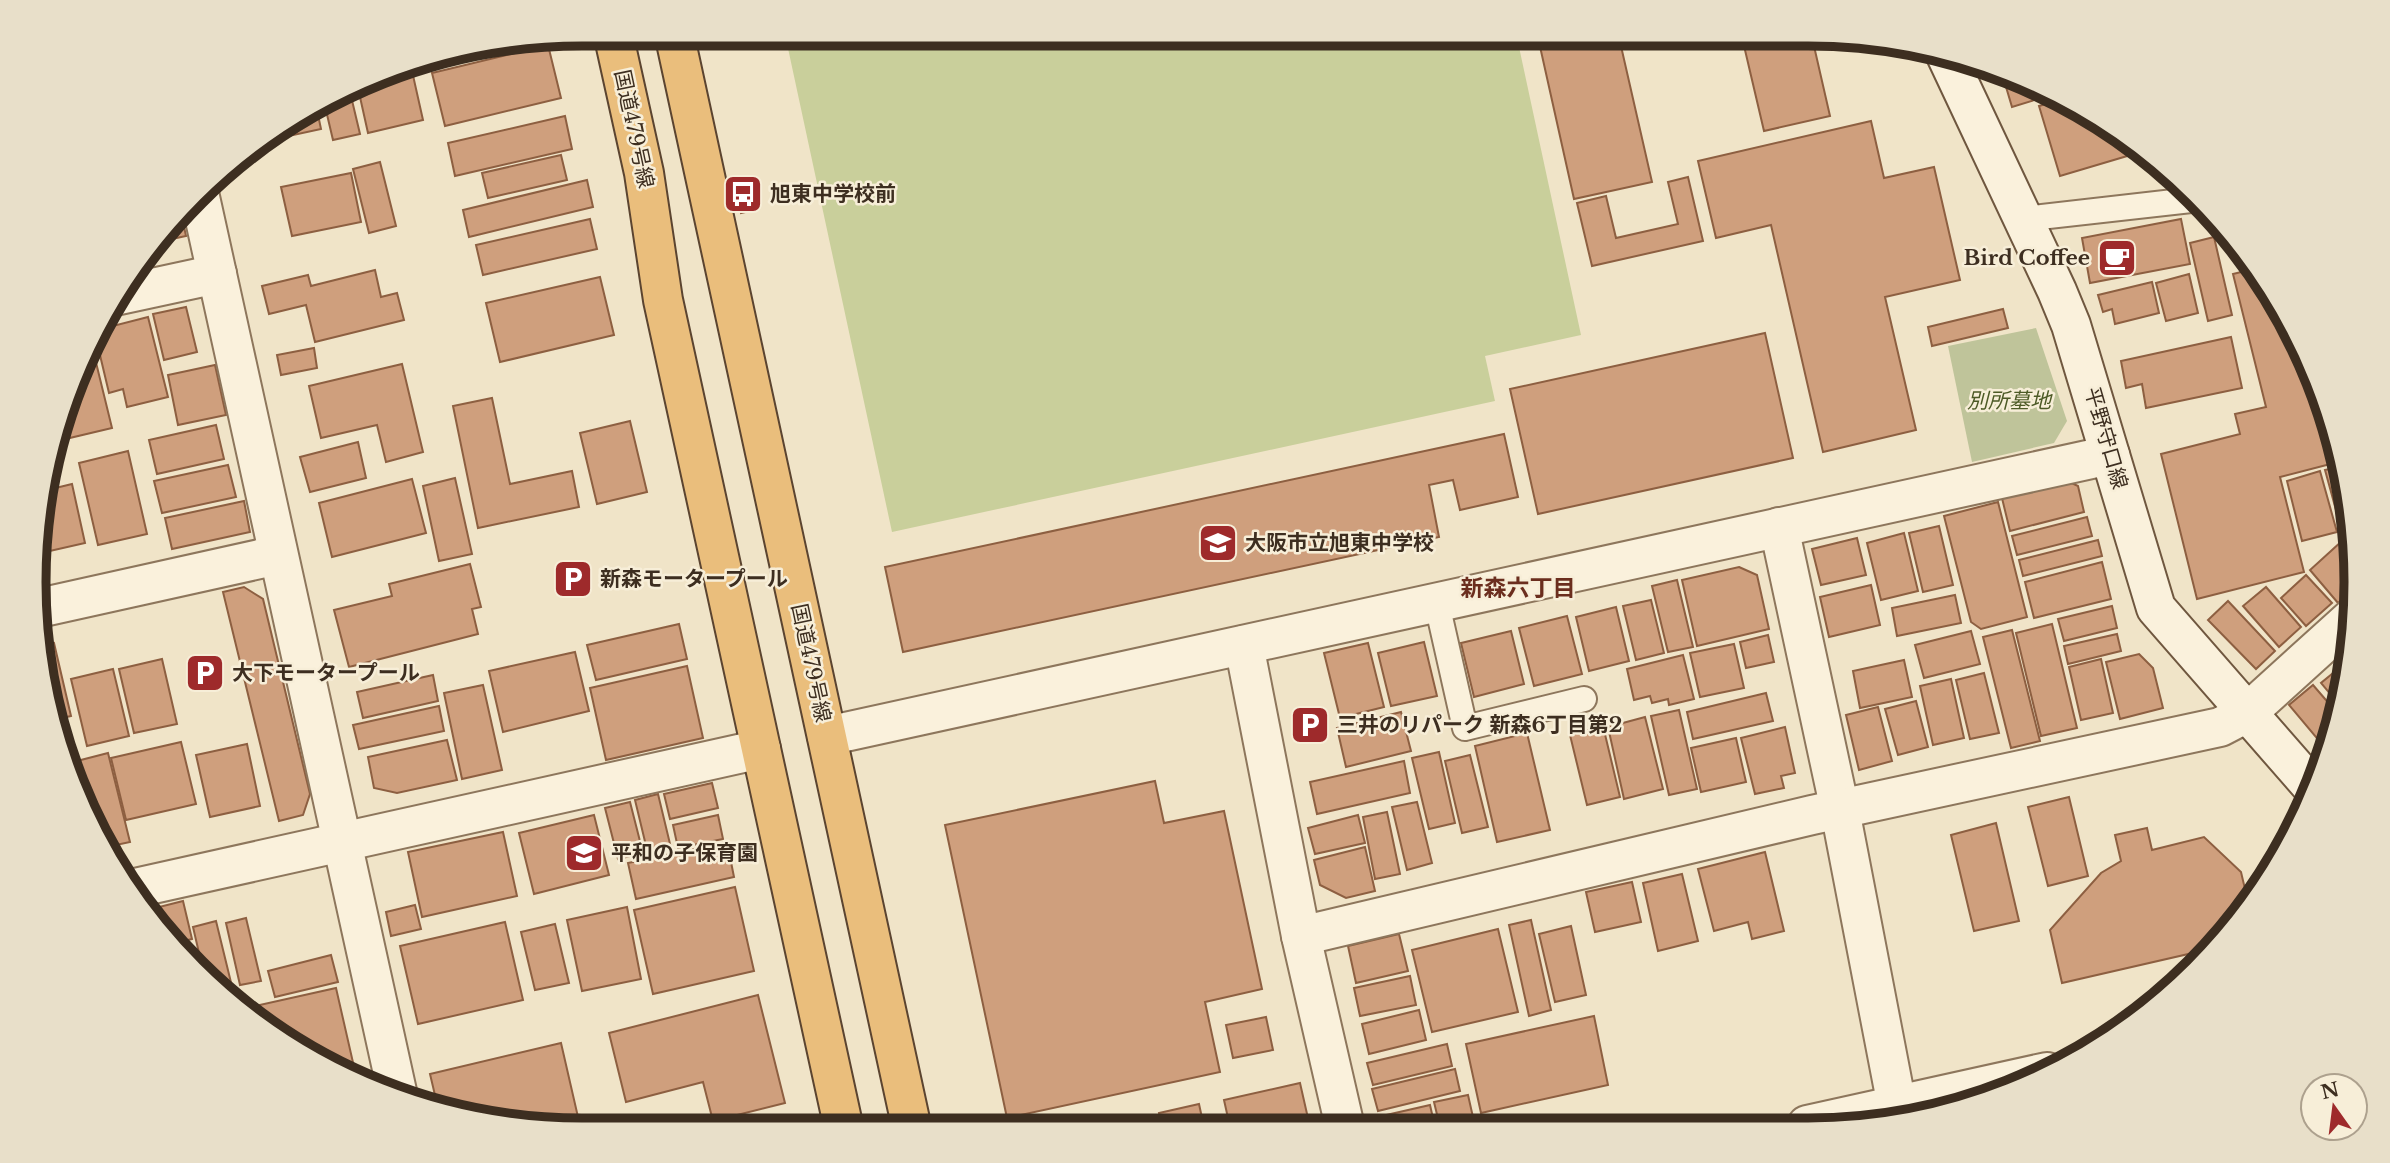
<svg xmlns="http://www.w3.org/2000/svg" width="2390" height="1163" font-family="'Libre Baskerville','Noto Sans JP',serif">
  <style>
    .green { fill: #c9cf9b }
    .cemetery { fill: #bfc49a }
    .building { fill: #cf9f7d; stroke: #8d5f41; stroke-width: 2 }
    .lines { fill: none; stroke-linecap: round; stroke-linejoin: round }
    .service-casing { stroke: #8d765c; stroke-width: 28 }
    .minor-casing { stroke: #8d765c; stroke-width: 42 }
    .secondary-casing { stroke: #6f573f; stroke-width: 42 }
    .trunk-casing { stroke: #5b4430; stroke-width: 42 }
    .service { stroke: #faf1dc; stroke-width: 24 }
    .minor { stroke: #faf1dc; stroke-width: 38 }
    .secondary { stroke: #faf1dc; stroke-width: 38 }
    .trunk { stroke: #eabe7c; stroke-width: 38 }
    .labels { text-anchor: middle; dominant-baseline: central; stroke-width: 5; stroke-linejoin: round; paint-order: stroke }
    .street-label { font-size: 21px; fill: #3d2e20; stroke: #f7eed8 }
    .poi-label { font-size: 21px; font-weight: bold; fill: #3d2e20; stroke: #f7eed8; text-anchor: start }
    .park-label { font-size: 21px; font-style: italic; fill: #4d5a26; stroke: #f7eed8 }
    .neighbourhood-label { font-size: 23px; font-weight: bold; fill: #6b2e1e; stroke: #f7eed8 }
    .rim { fill: none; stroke: #3d2e20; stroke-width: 9 }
  </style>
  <rect width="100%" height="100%" fill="#f0e4c8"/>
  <path class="green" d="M813 33H1516L1581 335 1485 356 1495 401 892 532 786 39Z"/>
  <path class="cemetery" d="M2036 328 2067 421 2054 443 1972 462 1948 346Z"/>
  <g class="building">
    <path d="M1537 33H1618L1652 182 1574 199Z"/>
    <path d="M1741 33H1811L1830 116 1764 131Z"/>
    <path d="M548 45 561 98 445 126 432 73Z"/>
    <path d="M405 62H410L423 120 368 133 358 88Z"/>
    <path d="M2001 70 2019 75 2054 94 2012 107Z"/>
    <path d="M350 92 360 134 333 140 325 106Z"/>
    <path d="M2063 99 2113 126 2144 151 2060 176 2039 106Z"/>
    <path d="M317 110 321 129 252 144Z"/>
    <path d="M565 116 572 149 455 176 448 143Z"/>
    <path d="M1871 121 1884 178 1934 167 1960 280 1885 297 1916 430 1823 452 1771 225 1716 238 1698 161Z"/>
    <path d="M561 155 567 180 488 198 482 173Z"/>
    <path d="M380 162 396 226 369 233 353 169Z"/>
    <path d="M351 173 361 222 292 236 281 187Z"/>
    <path d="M747 177 754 210 741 213 734 180Z"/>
    <path d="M1688 177 1703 241 1592 266 1577 203 1606 196 1616 238 1678 224 1668 182Z"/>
    <path d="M587 180 593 207 469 237 463 210Z"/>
    <path d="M182 217 186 236 158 242Z"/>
    <path d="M590 219 597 249 483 275 476 245Z"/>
    <path d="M2181 219 2190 264 2090 283 2082 238Z"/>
    <path d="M2214 237 2232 315 2208 321 2190 243Z"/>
    <path d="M2257 268 2265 277 2315 372 2342 461 2280 477 2304 572 2197 599 2161 454 2240 434 2235 414 2266 407 2233 274Z"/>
    <path d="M375 270 381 297 397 293 404 320 315 342 306 305 269 314 262 286 308 275 311 286Z"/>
    <path d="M2189 274 2198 313 2166 321 2156 283Z"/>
    <path d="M600 277 614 335 500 362 486 303Z"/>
    <path d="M2152 282 2159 313 2115 324 2112 309 2103 312 2098 295Z"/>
    <path d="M186 307 197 352 164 360 153 314Z"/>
    <path d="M2003 309 2008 328 1932 346 1928 327Z"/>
    <path d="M148 317 168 397 127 407 123 389 109 393 95 334 97 330Z"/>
    <path d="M1765 333 1793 458 1538 514 1510 389Z"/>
    <path d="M2231 337 2242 388 2146 408 2142 384 2126 388 2121 361Z"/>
    <path d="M91 342 112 428 57 441 55 436 75 372Z"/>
    <path d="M314 348 317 368 281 375 277 355Z"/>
    <path d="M402 364 423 452 386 462 377 425 321 438 309 386Z"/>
    <path d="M215 365 226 415 178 425 168 375Z"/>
    <path d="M492 398 510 484 572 471 579 507 478 528 453 406Z"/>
    <path d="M630 421 647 492 597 504 580 433Z"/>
    <path d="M216 425 224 459 157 474 149 440Z"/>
    <path d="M1504 434 1518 497 1460 510 1453 480 1429 485 1439 537 903 652 885 567Z"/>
    <path d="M358 442 366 478 310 492 300 457Z"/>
    <path d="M128 451 147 534 98 545 79 463Z"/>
    <path d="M228 465 236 497 162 513 154 481Z"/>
    <path d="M2343 466 2350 518 2339 521 2325 470Z"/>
    <path d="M2320 471 2337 532 2302 541 2287 481Z"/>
    <path d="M455 478 472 554 439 561 423 486Z"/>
    <path d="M412 479 426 533 332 557 319 503Z"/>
    <path d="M2063 479 2078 486 2084 512 2010 531 2001 494Z"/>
    <path d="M72 484 85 543 41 553 43 491Z"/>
    <path d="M244 501 250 532 172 549 165 518Z"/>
    <path d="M1998 502 2027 617 1981 629 1971 622 1944 516Z"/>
    <path d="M2087 517 2092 536 2017 555 2012 536Z"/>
    <path d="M1939 526 1953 585 1923 592 1909 533Z"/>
    <path d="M1904 533 1918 591 1881 600 1867 543Z"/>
    <path d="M1857 538 1866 575 1821 585 1812 549Z"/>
    <path d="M2098 540 2102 556 2023 576 2019 560Z"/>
    <path d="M2342 541 2354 554 2357 582 2356 587 2338 603 2310 570Z"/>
    <path d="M2102 562 2111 599 2034 618 2025 582Z"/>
    <path d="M470 564 481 607 472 609 478 634 349 667 334 610 392 596 389 584Z"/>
    <path d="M1739 567 1757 575 1769 629 1697 646 1682 580Z"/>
    <path d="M2306 575 2332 603 2306 626 2281 598Z"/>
    <path d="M1677 580 1693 647 1668 652 1652 586Z"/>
    <path d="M1871 585 1880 625 1829 637 1820 597Z"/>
    <path d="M244 587 263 599 310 794 303 815 279 821 223 592Z"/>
    <path d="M2266 587 2301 627 2279 647 2243 606Z"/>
    <path d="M1955 595 1961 623 1897 636 1892 608Z"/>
    <path d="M1651 600 1664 653 1636 660 1623 606Z"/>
    <path d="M2228 601 2275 651 2256 669 2208 620Z"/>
    <path d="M2112 606 2117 628 2064 641 2058 619Z"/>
    <path d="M1616 607 1629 661 1589 671 1576 617Z"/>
    <path d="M1567 616 1582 674 1534 686 1519 628Z"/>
    <path d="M679 624 687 659 596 680 587 645Z"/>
    <path d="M2052 624 2077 728 2041 736 2016 633Z"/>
    <path d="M2012 630 2040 741 2011 748 1983 637Z"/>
    <path d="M1511 631 1524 684 1474 697 1461 643Z"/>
    <path d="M1971 631 1980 664 1924 678 1915 645Z"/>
    <path d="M2117 634 2121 651 2068 664 2064 646Z"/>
    <path d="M1768 635 1774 662 1746 668 1740 642Z"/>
    <path d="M1424 642 1437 696 1391 706 1378 653Z"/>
    <path d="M54 643 71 716 58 719 38 653V647Z"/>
    <path d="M1368 643 1384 707 1340 718 1324 653Z"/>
    <path d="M1734 644 1744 688 1700 697 1690 653Z"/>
    <path d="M575 652 589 711 503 732 489 671Z"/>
    <path d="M2139 654 2153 668 2163 708 2120 719 2106 662Z"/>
    <path d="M1683 655 1694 699 1669 705 1668 699 1652 703 1650 696 1634 700 1627 669Z"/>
    <path d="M162 659 177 724 134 733 119 669Z"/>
    <path d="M2101 659 2113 713 2081 720 2069 667Z"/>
    <path d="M1904 660 1912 697 1860 708 1853 671Z"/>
    <path d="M2344 664 2348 668 2346 689 2341 707 2321 683Z"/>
    <path d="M687 666 703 738 606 760 590 688Z"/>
    <path d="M113 669 129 736 87 746 71 679Z"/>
    <path d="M1984 673 1999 733 1970 739 1956 680Z"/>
    <path d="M433 675 438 701 363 718 357 692Z"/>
    <path d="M1951 679 1964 738 1933 745 1920 686Z"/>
    <path d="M483 685 502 770 462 779 444 693Z"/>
    <path d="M2313 685 2338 714 2326 749 2289 705Z"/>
    <path d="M1766 693 1773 721 1693 739 1687 712Z"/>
    <path d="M1916 701 1928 747 1898 755 1885 709Z"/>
    <path d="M439 706 444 731 359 749 353 725Z"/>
    <path d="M1878 707 1892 761 1859 770 1846 715Z"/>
    <path d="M1679 710 1697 789 1669 795 1651 716Z"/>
    <path d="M1401 712 1411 751 1346 767 1337 728Z"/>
    <path d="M1645 717 1663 789 1624 799 1608 727Z"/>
    <path d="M1603 726 1620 797 1587 805 1570 735Z"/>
    <path d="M1785 727 1795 773 1781 776 1784 788 1755 794 1741 738Z"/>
    <path d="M1527 733 1550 830 1497 842 1475 746Z"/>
    <path d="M1736 738 1746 782 1701 792 1691 748Z"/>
    <path d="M447 740 457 780 397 793 374 788 368 757Z"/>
    <path d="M181 742 196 804 126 820 111 758Z"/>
    <path d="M247 744 260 806 210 817 196 755Z"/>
    <path d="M1439 752 1455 823 1429 829 1412 758Z"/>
    <path d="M108 753 130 842 107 847 90 824 73 762Z"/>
    <path d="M1470 755 1488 827 1462 833 1445 761Z"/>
    <path d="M1404 761 1410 793 1317 814 1310 782Z"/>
    <path d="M1155 781 1164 823 1224 811 1262 989 1205 1002 1220 1072 1007 1118 945 825Z"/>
    <path d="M712 783 718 808 670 819 664 794Z"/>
    <path d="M658 794 671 848 648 854 635 800Z"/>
    <path d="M2069 797 2088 876 2048 886 2028 807Z"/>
    <path d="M630 802 643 853 618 859 605 808Z"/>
    <path d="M1417 802 1432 863 1407 870 1392 807Z"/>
    <path d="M1387 812 1400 874 1375 879 1363 817Z"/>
    <path d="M594 815 609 875 534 894 519 833Z"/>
    <path d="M718 815 723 839 678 848 673 825Z"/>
    <path d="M1358 815 1365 843 1315 854 1308 828Z"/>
    <path d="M1996 823 2019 921 1974 931 1951 835Z"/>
    <path d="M2147 828 2152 850 2204 837 2241 872 2249 906 2244 915 2210 949 2062 983 2050 930 2101 873 2121 861 2115 835Z"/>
    <path d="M503 832 517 896 422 917 408 852Z"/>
    <path d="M727 842 734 877 636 899 628 863Z"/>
    <path d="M1365 847 1375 891 1346 898 1320 885 1314 860Z"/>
    <path d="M1765 852 1784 931 1752 939 1748 922 1714 931 1698 869Z"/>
    <path d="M1682 874 1698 941 1658 951 1643 883Z"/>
    <path d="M1632 882 1641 922 1595 932 1586 892Z"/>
    <path d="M735 887 754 971 653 994 634 910Z"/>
    <path d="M183 901 192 939 175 943 151 909Z"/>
    <path d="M415 905 421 929 391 936 386 912Z"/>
    <path d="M627 907 641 979 582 991 567 920Z"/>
    <path d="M246 918 261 981 240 985 226 923Z"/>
    <path d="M1531 920 1551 1010 1529 1016 1509 925Z"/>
    <path d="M216 921 236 1003 205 979 193 927Z"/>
    <path d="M505 922 523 1000 418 1024 400 946Z"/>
    <path d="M555 924 569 983 535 990 521 932Z"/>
    <path d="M1571 926 1586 995 1555 1002 1539 934Z"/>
    <path d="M1498 929 1518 1012 1432 1032 1412 950Z"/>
    <path d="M1399 934 1408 971 1356 983 1348 946Z"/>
    <path d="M192 946 199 973 179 949Z"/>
    <path d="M331 955 338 982 275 997 268 971Z"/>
    <path d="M1410 976 1416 1005 1360 1016 1354 988Z"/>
    <path d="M336 988 357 1080 277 1037 258 1022 255 1006Z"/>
    <path d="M758 995 785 1103 713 1121 703 1082 626 1102 609 1033Z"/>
    <path d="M1419 1010 1426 1040 1369 1054 1362 1024Z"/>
    <path d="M1594 1016 1608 1085 1481 1113 1466 1044Z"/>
    <path d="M1266 1017 1273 1050 1233 1058 1226 1025Z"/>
    <path d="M561 1043 581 1130 474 1119 438 1108 430 1074Z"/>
    <path d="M1447 1044 1452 1066 1373 1085 1367 1063Z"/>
    <path d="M1455 1069 1460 1091 1378 1111 1372 1089Z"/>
    <path d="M1300 1083 1310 1127H1230L1224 1100Z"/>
    <path d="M1468 1095 1475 1126 1440 1127 1434 1102Z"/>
    <path d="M1199 1104 1204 1127 1162 1128 1159 1113Z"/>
    <path d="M1430 1105 1435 1127H1375L1373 1118Z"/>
  </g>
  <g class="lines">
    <g class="service-casing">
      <g id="service">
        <path d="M2023 219 2200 199"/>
        <path d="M1437 604 1465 728 1584 699"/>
      </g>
    </g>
    <g class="minor-casing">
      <g id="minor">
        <path d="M200 197 398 1096"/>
        <path d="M115 296 217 274"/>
        <path d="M1779 527 1840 810 1897 1106"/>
        <path d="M39 608 278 555"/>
        <path d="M1244 645 1301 936 1345 1127"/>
        <path d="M827 736 2110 455"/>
        <path d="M135 888 761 749"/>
        <path d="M1301 936 1812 815 2220 727 2247 713 2353 617"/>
        <path d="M1807 1125 2047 1072"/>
      </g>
    </g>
    <g class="secondary-casing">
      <path id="secondary" d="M1945 53 2057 291 2071 325 2156 608 2315 790"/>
    </g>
    <g class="trunk-casing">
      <g id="trunk">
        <path d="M613 33 644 173 663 300 844 1129"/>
        <path d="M674 33 912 1129"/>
      </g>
    </g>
    <use href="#service" class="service"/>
    <use href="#minor" class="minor"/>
    <use href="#secondary" class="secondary"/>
    <use href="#trunk" class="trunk"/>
  </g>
  <defs>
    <g id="bus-square" transform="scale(2.0125)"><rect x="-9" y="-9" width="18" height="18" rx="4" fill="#9e2a2b" stroke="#f7eed8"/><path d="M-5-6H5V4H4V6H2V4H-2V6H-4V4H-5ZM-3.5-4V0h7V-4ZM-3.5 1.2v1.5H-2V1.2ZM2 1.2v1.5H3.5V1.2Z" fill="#fff"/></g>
    <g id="cafe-square" transform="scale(2.0125)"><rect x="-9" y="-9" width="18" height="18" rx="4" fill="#9e2a2b" stroke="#f7eed8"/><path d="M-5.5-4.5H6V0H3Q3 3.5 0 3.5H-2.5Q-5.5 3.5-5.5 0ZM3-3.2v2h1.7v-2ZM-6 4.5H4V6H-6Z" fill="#fff"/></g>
    <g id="school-square" transform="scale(2.0125)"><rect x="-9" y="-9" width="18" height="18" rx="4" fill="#9e2a2b" stroke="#f7eed8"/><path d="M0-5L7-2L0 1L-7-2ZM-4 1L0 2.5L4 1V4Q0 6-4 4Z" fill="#fff"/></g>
    <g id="parking-square" transform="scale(2.0125)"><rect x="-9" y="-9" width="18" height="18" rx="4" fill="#9e2a2b" stroke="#f7eed8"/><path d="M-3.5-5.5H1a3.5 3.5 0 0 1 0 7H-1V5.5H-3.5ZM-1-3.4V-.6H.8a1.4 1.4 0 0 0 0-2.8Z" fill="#fff"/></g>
  </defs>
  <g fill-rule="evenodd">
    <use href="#bus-square" x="743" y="194"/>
    <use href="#cafe-square" x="2117" y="258"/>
    <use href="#school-square" x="1218" y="543"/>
    <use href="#parking-square" x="573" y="579"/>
    <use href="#parking-square" x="205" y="673"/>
    <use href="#parking-square" x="1310" y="725"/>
    <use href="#school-square" x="584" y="853"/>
  </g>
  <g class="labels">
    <g class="street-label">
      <text transform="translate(634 129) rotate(78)">国道479号線</text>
      <text transform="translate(2106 438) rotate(74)">平野守口線</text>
      <text transform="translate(811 663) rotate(78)">国道479号線</text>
    </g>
    <g class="poi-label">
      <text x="770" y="194">旭東中学校前</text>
      <text x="2090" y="258" text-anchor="end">Bird Coffee</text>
      <text x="1245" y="543">大阪市立旭東中学校</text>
      <text x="600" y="579">新森モータープール</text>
      <text x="232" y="673">大下モータープール</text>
      <text x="1337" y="725">三井のリパーク 新森6丁目第2</text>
      <text x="611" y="853">平和の子保育園</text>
    </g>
    <g class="park-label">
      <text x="2009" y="401">別所墓地</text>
    </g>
    <g class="neighbourhood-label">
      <text x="1518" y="588">新森六丁目</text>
    </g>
  </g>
  <path d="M0 0H2390V1163H0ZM582 46H1808A536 536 0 0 1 2344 582V582A536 536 0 0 1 1808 1118H582A536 536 0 0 1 46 582V582A536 536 0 0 1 582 46Z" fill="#e8dfc9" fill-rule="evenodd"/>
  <path class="rim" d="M582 46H1808A536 536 0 0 1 2344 582V582A536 536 0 0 1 1808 1118H582A536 536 0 0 1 46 582V582A536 536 0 0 1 582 46Z"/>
  <g transform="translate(2334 1107) rotate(346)"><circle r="33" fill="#f7eed8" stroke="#ada18e" stroke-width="2"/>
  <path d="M0-5L12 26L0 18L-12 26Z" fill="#9e2a2b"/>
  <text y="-10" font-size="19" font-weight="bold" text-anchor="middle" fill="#3d2e20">N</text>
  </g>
</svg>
